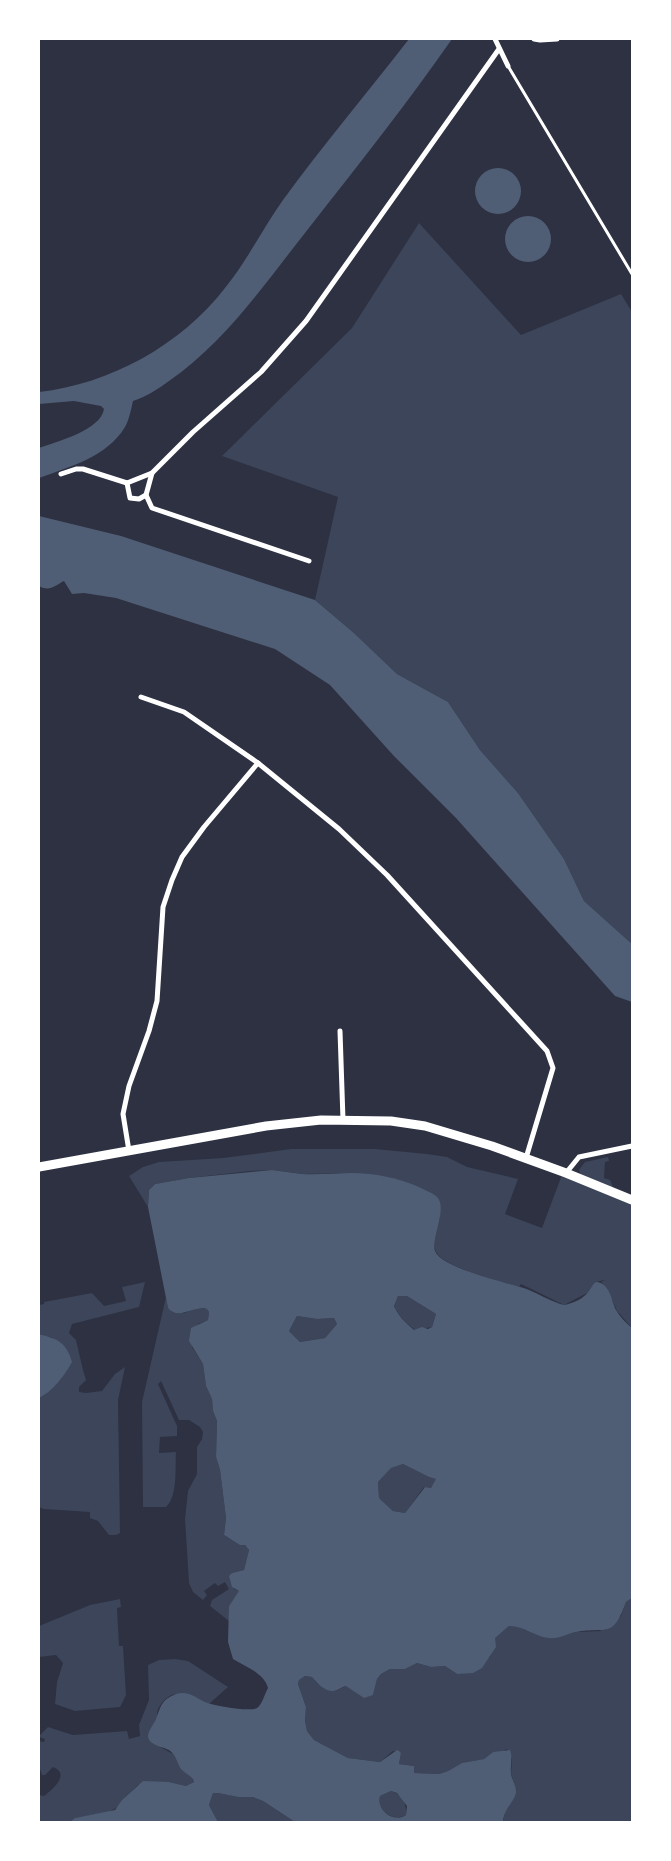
<svg xmlns="http://www.w3.org/2000/svg" width="671" height="1861" font-family="Quicksand,sans-serif">
  <style>
    .green { fill: #3c4559 }
    .water { fill: #4f5d75; fill-rule: evenodd }
    .lines { fill: none; stroke-linecap: round; stroke-linejoin: round }
    .service { stroke: #fff; stroke-width: 3 }
    .minor { stroke: #fff; stroke-width: 5 }
    .secondary { stroke: #fff; stroke-width: 9 }
  </style>
  <rect width="100%" height="100%" fill="#2d3142"/>
  <g class="green">
    <path d="M419 223 521 335 621 294 632 312V944L584 901 564 859 518 793 480 750 448 702 397 674 354 633 315 600 338 497 222 456 352 328Z"/>
    <path d="M291 1149H375L427 1154 447 1157 467 1167 518 1179 505 1214 542 1228 563 1172 632 1200V1328L617 1311 607 1288 601 1282 605 1280 596 1282 589 1292 564 1305 521 1284 519 1287C502 1282 443 1267 436 1252 432 1243 438 1227 440 1217L353 1173 303 1174 272 1170 250 1171 189 1178 155 1184 149 1190 148 1207 129 1176 143 1167 159 1162 223 1158Z"/>
    <path d="M608 1157 609 1161 605 1162 604 1178 610 1180 614 1190 581 1175 579 1170 585 1162Z"/>
    <path d="M145 1282 139 1307 72 1324 69 1333 76 1340 83 1370 86 1380 79 1387V1392L86 1393 102 1391 115 1374 125 1367 118 1400 120 1533 116 1535H109L98 1521 90 1518V1512L44 1509 39 1507V1398L45 1395 53 1338 39 1334V1305L44 1304V1302L92 1293 104 1306 126 1301 122 1287Z"/>
    <path d="M398 1296H407L436 1314 432 1327 415 1330C405 1322 399 1317 394 1305Z"/>
    <path d="M166 1297 168 1308 184 1313 198 1308 208 1309 209 1312 208 1320 198 1324 192 1347 203 1364 206 1386 212 1399 213 1411 217 1421 216 1457 220 1470 226 1518 224 1535C232 1542 244 1541 249 1550L244 1570 232 1573 234 1589 240 1591 229 1606V1621L210 1606 212 1600 229 1589 225 1582 218 1586 215 1583 204 1591 207 1595 203 1600 193 1592 189 1583 185 1519 188 1491 197 1474V1447L202 1439 203 1432 200 1427 189 1420H179L161 1381 158 1384 177 1426V1436L160 1437 159 1453 176 1452C175 1468 178 1496 166 1507H143L142 1402Z"/>
    <path d="M297 1316 317 1319 334 1318 337 1324 325 1338 300 1342 289 1331Z"/>
    <path d="M403 1464 429 1477 437 1479 431 1488 424 1487 405 1513 393 1511 379 1498 378 1482 391 1467Z"/>
    <path d="M632 1598V1822H503L505 1812 515 1795 516 1790 511 1773 512 1759 507 1749 501 1752H493L484 1759 463 1763 448 1771 439 1774 414 1773V1766L399 1764 401 1753 393 1751 380 1762 348 1758 314 1740 307 1731 305 1721 306 1707 298 1684 299 1680 305 1676 312 1677 318 1684 335 1691 346 1686 373 1695 377 1679 381 1674 390 1669H405L417 1663 431 1667 445 1666 457 1674 490 1657 494 1638 509 1626H519L540 1636 559 1637 576 1632 600 1631 621 1616 626 1602Z"/>
    <path d="M120 1599 121 1607 117 1608 119 1646H123L126 1695 120 1707 75 1711 55 1704 57 1682 63 1663 56 1655 39 1657V1626L90 1605Z"/>
    <path d="M175 1659 188 1661 228 1687 209 1704C191 1694 170 1685 158 1709 157 1712 157 1715 157 1717 155 1723 151 1729 148 1735L151 1742 173 1754 182 1770 190 1775 194 1782 186 1786 169 1782 138 1785 122 1800 119 1806 109 1812 76 1818 70 1822H39V1795L44 1796C52 1790 71 1774 53 1767L45 1775H42L39 1766V1741L44 1742 45 1739 39 1737V1736L48 1727 73 1735 127 1731 129 1739 140 1736 139 1725 149 1700 148 1665 159 1660Z"/>
    <path d="M391 1791C402 1794 407 1804 406 1815 393 1822 376 1811 380 1796Z"/>
    <path d="M213 1793H218L238 1797H253L263 1801 295 1822H218L209 1805Z"/>
  </g>
  <g class="water">
    <path d="M409 39H452C408 102 360 163 312 224 268 279 228 340 169 381 158 389 146 397 133 401 131 410 129 420 125 427 107 457 69 467 39 478V448C56 442 101 430 104 409L101 406 74 401 39 404V392C110 384 181 345 225 288 247 261 263 228 283 200 323 145 367 93 409 39Z"/>
    <circle cx="498" cy="191" r="23"/>
    <circle cx="528" cy="239" r="23"/>
    <path d="M39 516 121 536 315 600 354 633 397 674 448 702 480 750 518 793 564 859 584 901 632 944V1002L615 996 456 818 393 755 330 685 275 649 116 598 84 593 72 594 64 581C54 586 50 592 39 586Z"/>
    <path d="M272 1170C282 1171 292 1173 302 1174 318 1175 335 1173 352 1173 375 1173 398 1178 419 1187 424 1190 431 1192 436 1196 449 1207 431 1237 435 1251 442 1269 511 1283 529 1290 541 1295 552 1302 564 1305 574 1303 583 1299 589 1291 592 1287 592 1285 596 1282 610 1283 611 1299 616 1310 620 1317 626 1323 632 1328V1598L626 1602C612 1640 608 1626 576 1632 567 1634 559 1639 549 1638 535 1637 525 1626 509 1626L495 1638 496 1647 482 1668 473 1673 457 1674 445 1666 431 1667 417 1663 405 1669H390L381 1674 377 1679 373 1695 364 1698 346 1686C342 1687 338 1690 334 1691 325 1692 317 1683 312 1677L305 1676 299 1680 298 1684 306 1707 305 1721 307 1731 314 1740 348 1758 380 1762 397 1750 399 1751 401 1753 399 1764 414 1766V1773L439 1774 448 1771 462 1763 484 1759 493 1752 510 1750C513 1758 510 1765 511 1774 512 1780 517 1787 516 1793 513 1804 504 1808 503 1822H295L263 1801 253 1797H238L218 1793H213L209 1805 218 1822H70L75 1818 115 1810 122 1800 143 1781 169 1782 186 1786 194 1782C192 1775 185 1774 181 1769 177 1763 176 1755 169 1750 163 1747 148 1745 148 1736 148 1731 154 1724 156 1719 161 1706 161 1700 176 1694 189 1690 197 1699 208 1703 216 1706 250 1712 257 1708 262 1705 265 1693 268 1688 264 1673 246 1667 233 1659L228 1642 229 1606 239 1591 232 1587 229 1576 232 1573 244 1570 249 1550 245 1545H240L224 1535 226 1518 220 1470 216 1457 217 1421 213 1411 212 1399 206 1386 203 1364 189 1341 191 1328 208 1320 209 1312 207 1309C194 1305 179 1321 168 1308L148 1207 149 1190 155 1184 189 1178ZM398 1296H407L436 1314 432 1327 428 1329 422 1327 414 1330C405 1322 399 1317 394 1306ZM297 1316 317 1319 334 1318 337 1324 325 1338 300 1342 289 1331ZM403 1464 429 1477 436 1479 431 1488 425 1487 405 1513 393 1511 379 1498 378 1482 391 1468ZM391 1791 397 1793 407 1806 406 1815C394 1823 376 1811 380 1796Z"/>
    <path d="M39 1334C58 1339 66 1342 72 1362 65 1375 52 1392 39 1398Z"/>
  </g>
  <g class="lines">
    <path class="service" d="M508 66 632 274"/>
    <g class="minor">
      <path d="M495 39 508 66"/>
      <path d="M534 39 540 40 557 39"/>
      <path d="M61 474 76 469H83L127 483 152 473"/>
      <path d="M127 483 130 498 139 499 146 495"/>
      <path d="M309 561 152 508 146 495 152 473 193 432 261 372 306 321 499 49"/>
      <path d="M141 697 184 712 258 763 339 829 387 875 547 1051 553 1068 526 1158"/>
      <path d="M340 1031 343 1120"/>
      <path d="M129 1151 123 1114 129 1086 149 1031 157 1001 163 907 172 880 182 857 204 827 258 763"/>
      <path d="M566 1173 579 1157 632 1146"/>
    </g>
    <path class="secondary" d="M39 1167 266 1126 321 1120 391 1121 425 1126 492 1146 566 1173 632 1200"/>
  </g>
  <rect width="671" height="1861" fill="none" stroke="#ffffff" stroke-width="80"/>
</svg>
